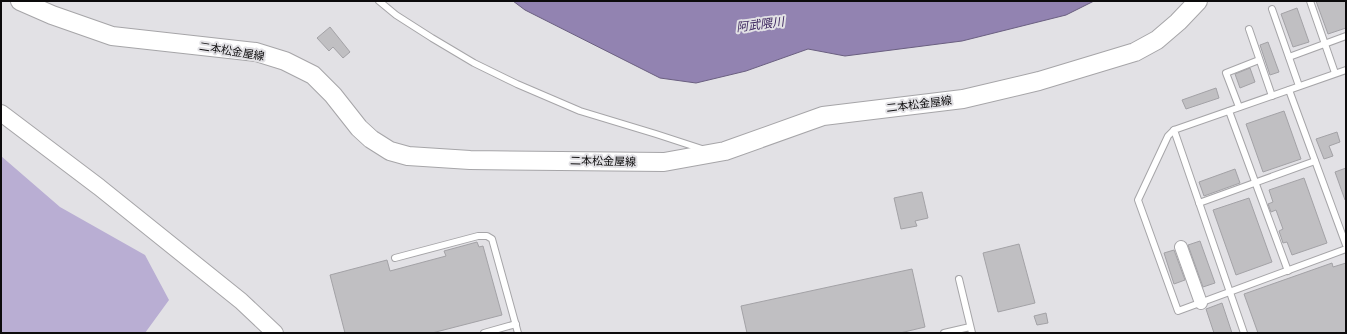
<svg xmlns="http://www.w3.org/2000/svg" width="1347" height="334" font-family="'PT Sans Narrow','Noto Sans JP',sans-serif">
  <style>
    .green { fill: #b9aed3 }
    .water { fill: #9283b1; stroke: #6a5f80 }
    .building { fill: #c0bfc2; stroke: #a3a2a6 }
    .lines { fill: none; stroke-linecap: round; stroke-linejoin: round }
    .lane-casing { stroke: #a6a5a8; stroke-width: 8 }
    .street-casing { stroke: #a6a5a8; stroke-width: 14 }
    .secondary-casing { stroke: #a6a5a8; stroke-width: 18 }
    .primary-casing { stroke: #a6a5a8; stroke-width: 20 }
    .lane { stroke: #fff; stroke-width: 6 }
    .street { stroke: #fff; stroke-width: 12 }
    .secondary { stroke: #fff; stroke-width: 16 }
    .primary { stroke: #fff; stroke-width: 18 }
    .labels { text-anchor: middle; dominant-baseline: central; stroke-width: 4; stroke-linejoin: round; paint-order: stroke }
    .street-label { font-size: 11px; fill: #0c0b0c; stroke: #e2e1e5 }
    .water-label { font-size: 12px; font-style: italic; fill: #3c255e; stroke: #e2e1e5 }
  </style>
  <rect width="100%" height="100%" fill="#e2e1e5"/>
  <path class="green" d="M1 156 60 207 145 255 169 300 145 333H1Z"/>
  <path class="water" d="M513 1H1094L1066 15 962 41 845 56 808 49 746 71 696 83 660 78 525 10Z"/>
  <g class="building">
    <path d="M1316 1H1346V28L1328 34Z"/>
    <path d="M1297 8 1309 42 1293 47 1281 14Z"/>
    <path d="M330 27 350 52 343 58 333 47 329 51 317 38Z"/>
    <path d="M1268 42 1279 72 1270 75 1260 45Z"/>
    <path d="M1250 68 1255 82 1240 88 1235 74Z"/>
    <path d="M1216 88 1219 98 1186 109 1182 100Z"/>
    <path d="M1284 111 1301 159 1263 172 1246 124Z"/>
    <path d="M1337 132 1340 142 1329 146 1333 156 1324 159 1316 139Z"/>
    <path d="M1346 168V200H1345L1335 172Z"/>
    <path d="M1235 169 1240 183 1204 196 1199 182Z"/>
    <path d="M1304 178 1327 243 1292 255 1287 242 1283 243 1279 231 1283 229 1276 210 1271 212 1268 204 1273 202 1269 190Z"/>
    <path d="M922 192 928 218 915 221 917 226 901 229 894 198Z"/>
    <path d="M1249 198 1272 262 1236 275 1213 210Z"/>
    <path d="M1200 241 1215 283 1203 287 1188 245Z"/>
    <path d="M477 242 479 247 483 246 502 315 432 333H345L330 275 387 260 390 271 446 256 444 251Z"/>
    <path d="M1019 244 1035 303 998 312 983 253Z"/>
    <path d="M1174 250 1185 280 1174 284 1164 253Z"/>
    <path d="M1332 263 1333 267 1346 263V333H1258L1244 294Z"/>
    <path d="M912 269 925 327 900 333H747L741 306Z"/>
    <path d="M1222 303 1232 333H1214L1206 309Z"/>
    <path d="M1046 313 1048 323 1037 325 1034 316Z"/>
  </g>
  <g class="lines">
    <g class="lane-casing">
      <g id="lane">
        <path d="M379 1 396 15 432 38 474 63 517 84 580 111 656 134 702 149"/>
        <path d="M1310 1 1335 73"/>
        <path d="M1272 9 1299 86"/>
        <path d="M1249 29 1272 96"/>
        <path d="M1289 57 1346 36"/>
        <path d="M1289 90 1346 245"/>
        <path d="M1239 107 1226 73 1259 60"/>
        <path d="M1229 111 1288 271"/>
        <path d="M1174 130 1168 136 1138 200 1178 311 1346 249"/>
        <path d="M1199 203 1315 161"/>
        <path d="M395 258 478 236H487L492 239 518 333"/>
        <path d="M959 279 972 333"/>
        <path d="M484 333 516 324"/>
        <path d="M944 333 970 327"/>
        <path d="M1244 333 1174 130 1346 70"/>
      </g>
    </g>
    <g class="street-casing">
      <path id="street" d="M1181 247 1201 303"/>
    </g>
    <g class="secondary-casing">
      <path id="secondary" d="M1 113 99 187 241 301 275 333"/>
    </g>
    <g class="primary-casing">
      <path id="primary" d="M20 1 52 15 112 36 256 52 285 61 313 75 333 95 359 128 371 139 390 151 408 156 470 160 664 162 725 151 823 116 963 99 1039 81 1135 52 1157 40 1178 22 1198 1"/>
    </g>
    <use href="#lane" class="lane"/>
    <use href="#street" class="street"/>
    <use href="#secondary" class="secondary"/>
    <use href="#primary" class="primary"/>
  </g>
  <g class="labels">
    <g class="street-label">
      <text transform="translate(232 51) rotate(9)">二本松金屋線</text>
      <text transform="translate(919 104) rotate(-7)">二本松金屋線</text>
      <text transform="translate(603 161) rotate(1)">二本松金屋線</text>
    </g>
    <g class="water-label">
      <text transform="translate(760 24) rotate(-7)">阿武隈川</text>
    </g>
  </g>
  <rect width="1347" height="334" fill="none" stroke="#0c0b0c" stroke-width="4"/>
</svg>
